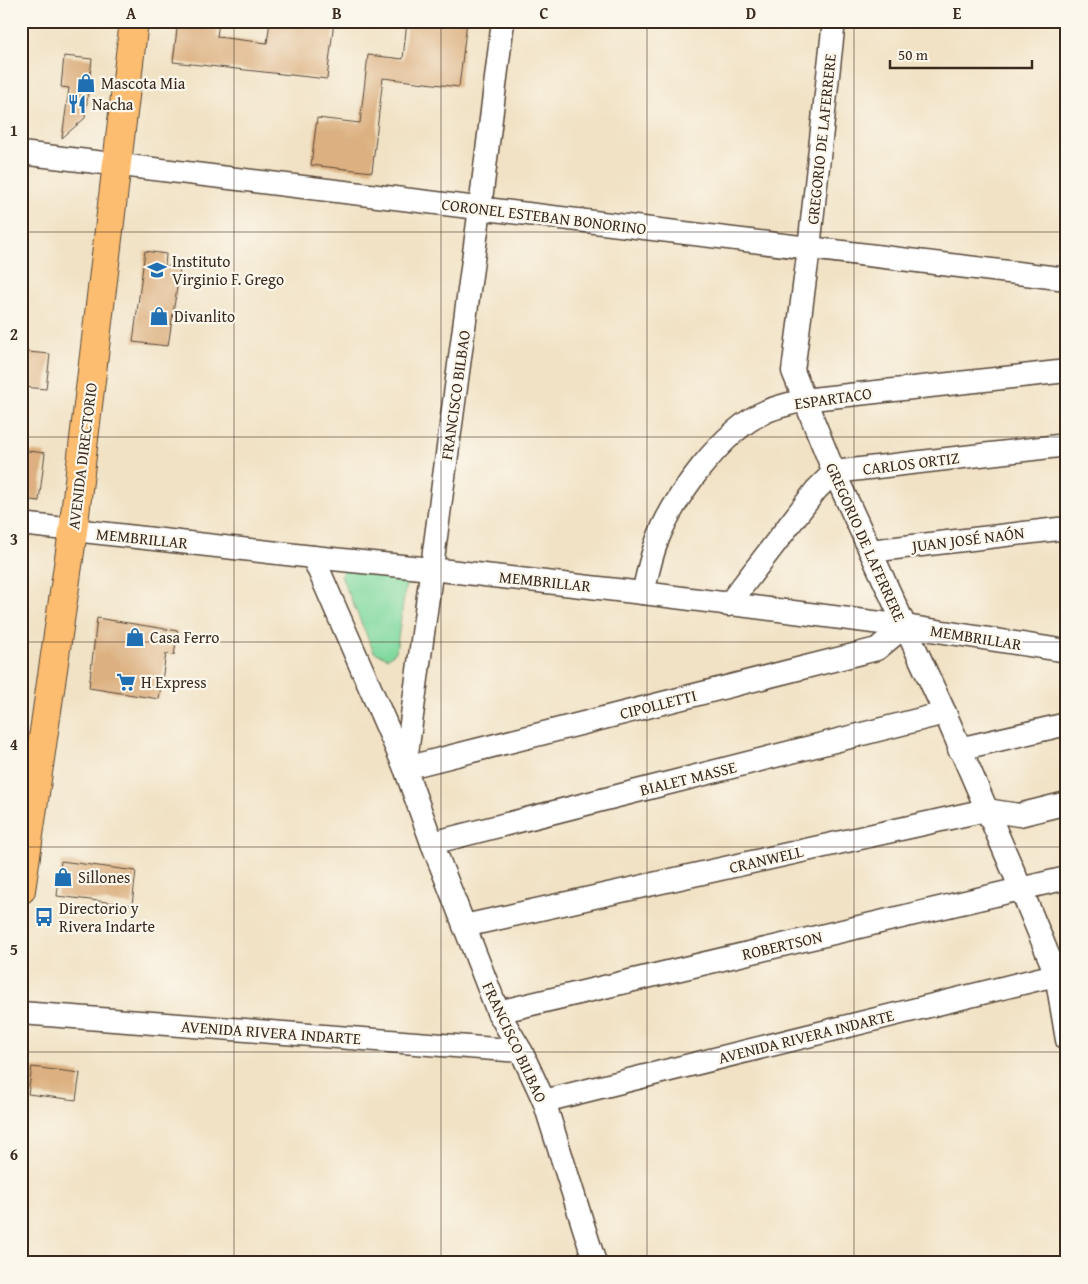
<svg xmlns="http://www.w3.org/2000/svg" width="1088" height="1284" font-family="'Gentium Book Plus',serif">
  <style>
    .green { fill: #80d99f; stroke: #5e825e }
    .building { fill: #dcb080 }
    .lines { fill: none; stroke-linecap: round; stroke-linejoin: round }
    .minor-casing { stroke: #564637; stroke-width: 25 }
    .primary-casing { stroke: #564637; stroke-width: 30 }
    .minor { stroke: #fff; stroke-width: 22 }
    .primary { stroke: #fcbd6f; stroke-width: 28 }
    .grid { fill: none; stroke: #3b2a1e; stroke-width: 1; stroke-opacity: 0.55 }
    .labels { text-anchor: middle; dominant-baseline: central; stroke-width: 4.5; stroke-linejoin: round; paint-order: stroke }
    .poi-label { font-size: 16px; fill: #3b2a1e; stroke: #fbf7ec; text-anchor: start }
    .street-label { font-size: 16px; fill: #3b2a1e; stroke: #fbf7ec }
    .neatline { fill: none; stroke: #3b2a1e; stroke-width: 2 }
    .grid-label { font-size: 16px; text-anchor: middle; font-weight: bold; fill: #3b2a1e }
  </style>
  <rect width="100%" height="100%" fill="#fbf7ec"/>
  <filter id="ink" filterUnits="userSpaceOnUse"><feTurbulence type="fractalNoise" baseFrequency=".02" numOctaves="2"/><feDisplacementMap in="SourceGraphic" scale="10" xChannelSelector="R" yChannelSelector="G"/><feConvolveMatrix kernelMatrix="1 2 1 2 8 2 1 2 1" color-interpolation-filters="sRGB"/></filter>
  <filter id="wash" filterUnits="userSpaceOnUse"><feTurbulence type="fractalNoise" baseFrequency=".0096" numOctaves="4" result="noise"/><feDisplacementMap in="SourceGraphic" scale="20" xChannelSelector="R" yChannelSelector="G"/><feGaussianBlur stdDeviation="1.12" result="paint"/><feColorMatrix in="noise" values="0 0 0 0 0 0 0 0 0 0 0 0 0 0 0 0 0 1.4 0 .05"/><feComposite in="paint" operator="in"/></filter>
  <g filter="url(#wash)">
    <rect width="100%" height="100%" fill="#f1e2c5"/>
    <path class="green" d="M344 566 404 575 406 583 396 652 388 658 374 652 341 576Z"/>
    <g id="blocks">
      <g class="building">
        <path d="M178 21H219L217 37 267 43 270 21H334L327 79 173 62Z"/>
        <path d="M407 21H467L459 87 383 78 372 172 311 165 317 118 360 123 368 55 403 59Z"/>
        <path d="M64 56 92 59 85 118 62 138 69 88 61 87Z"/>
        <path d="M145 251 166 254 165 266 180 268 168 346 133 342Z"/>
        <path d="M27 352 50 354 46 389 23 387Z"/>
        <path d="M21 450 45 453 39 501 21 499Z"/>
        <path d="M97 618 178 631 174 655 166 654 159 699 89 688Z"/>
        <path d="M61 861 136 871 132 905 57 896Z"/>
        <path d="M32 1067 80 1073 76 1100 28 1094Z"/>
      </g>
    </g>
  </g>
  <g filter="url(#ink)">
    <use href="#blocks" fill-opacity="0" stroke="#564637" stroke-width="1"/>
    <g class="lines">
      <g class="minor-casing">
        <g id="minor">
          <path d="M503 21 480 208 405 768 877 649 905 626"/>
          <path d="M834 21 809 248 793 371 834 472 945 713 1021 889 1056 974 1067 1040"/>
          <path d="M21 153 1067 279"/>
          <path d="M21 524 313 557 431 569 643 593 905 626 1067 651"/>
          <path d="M870 551 1067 528"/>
          <path d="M313 557 405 768 432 843 498 1012 521 1051 544 1101 595 1263"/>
          <path d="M643 593C647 577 650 560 656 544 671 500 723 429 767 411 778 406 791 404 803 400L1067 371"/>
          <path d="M728 605 816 490 834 472 1067 445"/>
          <path d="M959 749 1067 724"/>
          <path d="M432 843 945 713"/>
          <path d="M464 926 986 810 1019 815 1067 803"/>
          <path d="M498 1012 1067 878"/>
          <path d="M21 1013 521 1051"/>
          <path d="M544 1101 1067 972"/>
        </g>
      </g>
      <g class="primary-casing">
        <path id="primary" d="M21 890 73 531 134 21"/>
      </g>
      <use href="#minor" class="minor"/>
      <use href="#primary" class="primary"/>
    </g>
  </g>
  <path class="grid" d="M234 21V1263M441 21V1263M647 21V1263M854 21V1263M21 232H1067M21 437H1067M21 642H1067M21 847H1067M21 1052H1067"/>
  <defs>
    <g id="shop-bare" transform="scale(1.5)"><path d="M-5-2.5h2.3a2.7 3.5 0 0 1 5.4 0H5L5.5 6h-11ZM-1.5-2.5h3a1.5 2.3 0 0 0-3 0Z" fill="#1f6fb2" stroke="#fbf7ec" stroke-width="2.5" paint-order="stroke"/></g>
    <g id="restaurant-bare" transform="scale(1.5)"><path d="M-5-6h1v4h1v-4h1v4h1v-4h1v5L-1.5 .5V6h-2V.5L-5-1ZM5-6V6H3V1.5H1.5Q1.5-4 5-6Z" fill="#1f6fb2" stroke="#fbf7ec" stroke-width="2.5" paint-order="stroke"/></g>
    <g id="school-bare" transform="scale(1.5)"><path d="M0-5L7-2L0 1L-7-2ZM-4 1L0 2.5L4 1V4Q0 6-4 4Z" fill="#1f6fb2" stroke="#fbf7ec" stroke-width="2.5" paint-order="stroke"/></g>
    <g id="supermarket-bare" transform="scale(1.5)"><path d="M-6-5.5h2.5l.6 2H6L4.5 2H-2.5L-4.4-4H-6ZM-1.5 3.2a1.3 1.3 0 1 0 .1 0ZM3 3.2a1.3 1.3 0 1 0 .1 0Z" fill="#1f6fb2" stroke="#fbf7ec" stroke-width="2.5" paint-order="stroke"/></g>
    <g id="bus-bare" transform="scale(1.5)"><path d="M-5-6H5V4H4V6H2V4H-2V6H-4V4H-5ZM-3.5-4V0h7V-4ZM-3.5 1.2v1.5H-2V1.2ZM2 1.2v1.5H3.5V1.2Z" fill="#1f6fb2" stroke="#fbf7ec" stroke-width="2.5" paint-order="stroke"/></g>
  </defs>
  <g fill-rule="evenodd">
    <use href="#shop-bare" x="86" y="83"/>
    <use href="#restaurant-bare" x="77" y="104"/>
    <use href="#school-bare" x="157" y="270"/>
    <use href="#shop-bare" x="159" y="316"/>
    <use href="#shop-bare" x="135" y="637"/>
    <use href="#supermarket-bare" x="126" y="682"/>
    <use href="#shop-bare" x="63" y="877"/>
    <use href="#bus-bare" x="44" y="917"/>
  </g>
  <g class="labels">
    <g class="poi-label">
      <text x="101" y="83">Mascota Mia</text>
      <text x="92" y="104">Nacha</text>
      <text x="172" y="261">Instituto<tspan x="172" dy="18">Virginio F. Grego</tspan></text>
      <text x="174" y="316">Divanlito</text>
      <text x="150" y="637">Casa Ferro</text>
      <text x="141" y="682">H Express</text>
      <text x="78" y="877">Sillones</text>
      <text x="59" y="908">Directorio y<tspan x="59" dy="18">Rivera Indarte</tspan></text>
    </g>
    <g class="street-label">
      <text transform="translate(821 139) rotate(-84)">GREGORIO DE LAFERRERE</text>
      <text transform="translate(544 216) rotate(7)">CORONEL ESTEBAN BONORINO</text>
      <text transform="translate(455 395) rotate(-82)">FRANCISCO BILBAO</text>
      <text transform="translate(833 398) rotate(-8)">ESPARTACO</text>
      <text transform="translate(82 456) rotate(-83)">AVENIDA DIRECTORIO</text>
      <text transform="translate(911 463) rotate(-7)">CARLOS ORTIZ</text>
      <text transform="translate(142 538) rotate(6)">MEMBRILLAR</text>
      <text transform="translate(968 539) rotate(-7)">JUAN JOSÉ NAÓN</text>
      <text transform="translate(866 542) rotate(66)">GREGORIO DE LAFERRERE</text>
      <text transform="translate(545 581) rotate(6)">MEMBRILLAR</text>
      <text transform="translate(976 637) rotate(9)">MEMBRILLAR</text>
      <text transform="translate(658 704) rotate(-14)">CIPOLLETTI</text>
      <text transform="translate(688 778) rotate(-14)">BIALET MASSE</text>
      <text transform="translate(766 859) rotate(-13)">CRANWELL</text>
      <text transform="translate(782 945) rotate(-13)">ROBERTSON</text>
      <text transform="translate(271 1032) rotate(4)">AVENIDA RIVERA INDARTE</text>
      <text transform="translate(806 1036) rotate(-14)">AVENIDA RIVERA INDARTE</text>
      <text transform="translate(515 1042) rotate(65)">FRANCISCO BILBAO</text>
    </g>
  </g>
  <rect width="1088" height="1284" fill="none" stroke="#fbf7ec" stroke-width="55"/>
  <path d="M890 60v8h142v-8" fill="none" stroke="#3b2a1e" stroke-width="2.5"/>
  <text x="898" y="60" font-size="15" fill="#3b2a1e" stroke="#fbf7ec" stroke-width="4" paint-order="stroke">50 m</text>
  <rect x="28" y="28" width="1032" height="1228" class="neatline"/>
  <g class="grid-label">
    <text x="131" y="19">A</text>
    <text x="337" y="19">B</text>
    <text x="544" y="19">C</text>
    <text x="751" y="19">D</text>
    <text x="957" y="19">E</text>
    <text x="14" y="136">1</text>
    <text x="14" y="340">2</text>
    <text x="14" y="545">3</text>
    <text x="14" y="750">4</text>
    <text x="14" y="955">5</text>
    <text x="14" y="1160">6</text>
  </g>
</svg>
